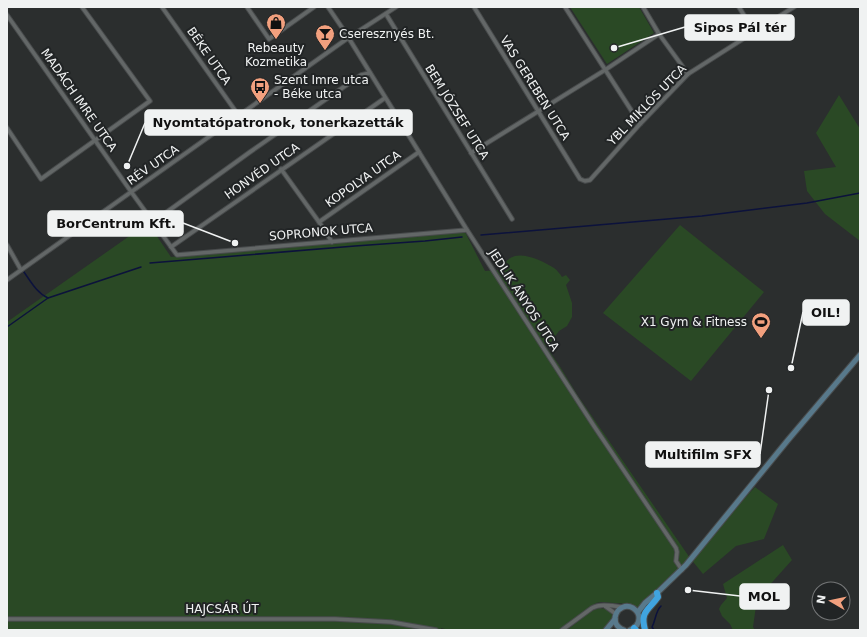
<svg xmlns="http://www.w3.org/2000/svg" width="867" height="637" font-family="'DejaVu Sans',sans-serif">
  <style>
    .green { fill: #2a4925 }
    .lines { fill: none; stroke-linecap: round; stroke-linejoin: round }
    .stream { stroke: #0c123c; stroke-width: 1.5 }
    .street-casing { stroke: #484b4c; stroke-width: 5.5 }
    .secondary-casing { stroke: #484b4c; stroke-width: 7 }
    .highway-casing { stroke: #484b4c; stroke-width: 8 }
    .street { stroke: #636767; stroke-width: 3.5 }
    .secondary { stroke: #58798b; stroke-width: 5 }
    .highway { stroke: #40a4df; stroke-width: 6 }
    .labels { text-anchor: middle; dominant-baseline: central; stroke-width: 4; stroke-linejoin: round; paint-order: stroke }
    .poi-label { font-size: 12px; fill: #f0f2f2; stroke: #212425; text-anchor: start }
    .street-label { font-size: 12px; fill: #f0f2f2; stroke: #212425 }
    .leader { fill: none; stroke: #f0f2f2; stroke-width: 1.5 }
    .callout-dot { fill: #f0f2f2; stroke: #212425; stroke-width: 1.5 }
    .callout { fill: #f0f2f2; stroke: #f0f2f2; stroke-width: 1.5 }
    .callout-label { font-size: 13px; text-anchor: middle; font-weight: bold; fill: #111 }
  </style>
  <rect width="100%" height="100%" fill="#2b2e2e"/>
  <g class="green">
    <path d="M570 7H639L654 33 607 64Z"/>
    <path d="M839 95 860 129V241L825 214 807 191 804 171 836 167 816 133Z"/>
    <path d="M148 223 171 257 465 232 485 271 500 270C503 264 508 258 515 256 526 253 545 262 554 268 557 270 560 274 562 277L566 275 570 280 566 285 572 303V317L567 326 559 331 551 342 545 345 559 365 578 396 690 558 755 487 778 504 764 539 736 546 703 574 690 558 638 607 634 609 629 604 601 602 596 603 559 630H449L441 628V630H7V322Z"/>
    <path d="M680 225 764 292 691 381 603 313Z"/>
    <path d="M783 545 792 560 757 599 753 627 755 630H733L730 624 722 616 719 609 721 605 727 598 723 584Z"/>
    <path d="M600 608C607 609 611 610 613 617L611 622 604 630H567L591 611Z"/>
  </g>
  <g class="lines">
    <g class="stream">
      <path d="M481 235 702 216 807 203 860 193"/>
      <path d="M150 263 355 246 425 241 462 237"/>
      <path d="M24 272C31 282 37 293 48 298"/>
      <path d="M7 327 48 298 141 267"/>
      <path d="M654 630 652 627C656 620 655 612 661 606"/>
    </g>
    <g class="street-casing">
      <g id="street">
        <path d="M162 7 239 116"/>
        <path d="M247 7 269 39 314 7"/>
        <path d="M328 7 345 32 467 230 594 426 676 548 677 552 676 561 682 570"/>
        <path d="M474 7 580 179 585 181 590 180 640 124 688 74 754 32 794 7"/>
        <path d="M565 7 640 124"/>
        <path d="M643 7 659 34 688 74"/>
        <path d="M739 7 754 32"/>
        <path d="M386 14 512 219"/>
        <path d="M7 15 132 193 177 255 467 230"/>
        <path d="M7 128 41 179 150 101 82 7"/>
        <path d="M471 153 605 70 659 34"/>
        <path d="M281 169 319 222 332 242"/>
        <path d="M153 222 250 152 361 75 370 73"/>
        <path d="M319 222 419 152"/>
        <path d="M7 245 21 270"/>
        <path d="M171 247 385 98"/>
        <path d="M7 280 348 38 396 7"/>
        <path d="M605 606 616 614"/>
        <path d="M7 619H335L391 622 436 630"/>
        <path d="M562 630 592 608C601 603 612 606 622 607"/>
      </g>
    </g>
    <g class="secondary-casing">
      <g id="secondary">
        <path d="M638 612 645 603 657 593 686 565 788 440 860 355"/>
        <path d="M606 630 615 619"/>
        <path d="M624 630C606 624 618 600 633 608 636 610 639 614 639 618 639 624 635 628 630 630"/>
      </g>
    </g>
    <g class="highway-casing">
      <g id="highway">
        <path d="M634 628 636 630"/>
        <path d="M645 630C640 611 648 611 658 597L657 593"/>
      </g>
    </g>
    <use href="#street" class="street"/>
    <use href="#secondary" class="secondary"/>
    <use href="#highway" class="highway"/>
  </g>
  <defs>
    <g id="shop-pin" transform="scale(1)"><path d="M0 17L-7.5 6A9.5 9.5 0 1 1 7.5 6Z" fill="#f2a07e" stroke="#212425"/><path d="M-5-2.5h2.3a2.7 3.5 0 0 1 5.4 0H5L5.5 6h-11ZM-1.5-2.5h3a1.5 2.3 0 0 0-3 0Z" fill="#111"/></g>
    <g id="bar-pin" transform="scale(1)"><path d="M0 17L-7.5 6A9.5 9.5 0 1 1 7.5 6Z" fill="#f2a07e" stroke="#212425"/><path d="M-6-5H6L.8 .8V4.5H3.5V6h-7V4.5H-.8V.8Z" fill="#111"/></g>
    <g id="bus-pin" transform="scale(1)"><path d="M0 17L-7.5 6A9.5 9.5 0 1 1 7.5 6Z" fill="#f2a07e" stroke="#212425"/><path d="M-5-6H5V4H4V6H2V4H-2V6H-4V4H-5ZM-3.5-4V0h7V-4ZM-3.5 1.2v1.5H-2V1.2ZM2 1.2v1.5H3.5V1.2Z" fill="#111"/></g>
    <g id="stadium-pin" transform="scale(1)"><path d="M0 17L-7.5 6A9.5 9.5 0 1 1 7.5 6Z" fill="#f2a07e" stroke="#212425"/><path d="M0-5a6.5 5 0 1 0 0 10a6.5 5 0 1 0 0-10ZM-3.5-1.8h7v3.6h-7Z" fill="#111"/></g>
  </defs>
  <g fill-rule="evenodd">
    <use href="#shop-pin" x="276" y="23"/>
    <use href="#bar-pin" x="325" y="34"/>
    <use href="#bus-pin" x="260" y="87"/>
    <use href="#stadium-pin" x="761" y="322"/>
  </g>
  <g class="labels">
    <g class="poi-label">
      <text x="339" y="34">Cseresznyés Bt.</text>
      <text x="276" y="48" text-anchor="middle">Rebeauty<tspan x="276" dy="14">Kozmetika</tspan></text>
      <text x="274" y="80">Szent Imre utca<tspan x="274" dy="14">- Béke utca</tspan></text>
      <text x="747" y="322" text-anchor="end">X1 Gym &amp; Fitness</text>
    </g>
    <g class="street-label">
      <text transform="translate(209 56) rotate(55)">BÉKE UTCA</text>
      <text transform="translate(535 88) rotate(58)">VAS GEREBEN UTCA</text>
      <text transform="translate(79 100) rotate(55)">MADÁCH IMRE UTCA</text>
      <text transform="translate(647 105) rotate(-46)">YBL MIKLÓS UTCA</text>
      <text transform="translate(457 112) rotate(58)">BEM JÓZSEF UTCA</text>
      <text transform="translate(153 165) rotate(-35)">RÉV UTCA</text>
      <text transform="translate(262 171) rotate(-35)">HONVÉD UTCA</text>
      <text transform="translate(363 179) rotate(-35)">KOPOLYA UTCA</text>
      <text transform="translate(321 232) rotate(-5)">SOPRONOK UTCA</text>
      <text transform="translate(524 300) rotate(57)">JEDLIK ÁNYOS UTCA</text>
      <text x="222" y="609">HAJCSÁR ÚT</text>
    </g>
  </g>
  <path class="leader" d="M614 48L685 27M127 166L145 123M235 243L183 223M791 368L803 312M769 390L760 454M688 590L740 596"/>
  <g class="callout-dot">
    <circle cx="614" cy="48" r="4"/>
    <circle cx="127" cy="166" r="4"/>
    <circle cx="235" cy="243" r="4"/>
    <circle cx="791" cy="368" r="4"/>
    <circle cx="769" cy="390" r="4"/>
    <circle cx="688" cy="590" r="4"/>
  </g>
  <g class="callout">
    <rect x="685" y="15" width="109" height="25" rx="4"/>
    <rect x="145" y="110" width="267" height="25" rx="4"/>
    <rect x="48" y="211" width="135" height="25" rx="4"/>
    <rect x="803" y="300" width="46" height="25" rx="4"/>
    <rect x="646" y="442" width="114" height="25" rx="4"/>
    <rect x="740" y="584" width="49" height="25" rx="4"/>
  </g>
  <g class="callout-label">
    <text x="740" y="32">Sipos Pál tér</text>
    <text x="278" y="127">Nyomtatópatronok, tonerkazetták</text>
    <text x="116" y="228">BorCentrum Kft.</text>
    <text x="826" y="317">OIL!</text>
    <text x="703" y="459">Multifilm SFX</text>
    <text x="764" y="601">MOL</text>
  </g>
  <rect width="867" height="637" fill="none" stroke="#f0f2f2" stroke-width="16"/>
  <g transform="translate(831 601) rotate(279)"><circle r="19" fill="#212425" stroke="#747677"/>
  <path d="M0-3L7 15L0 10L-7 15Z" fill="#f2a07e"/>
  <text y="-6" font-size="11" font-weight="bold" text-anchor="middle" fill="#f0f2f2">N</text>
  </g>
</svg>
